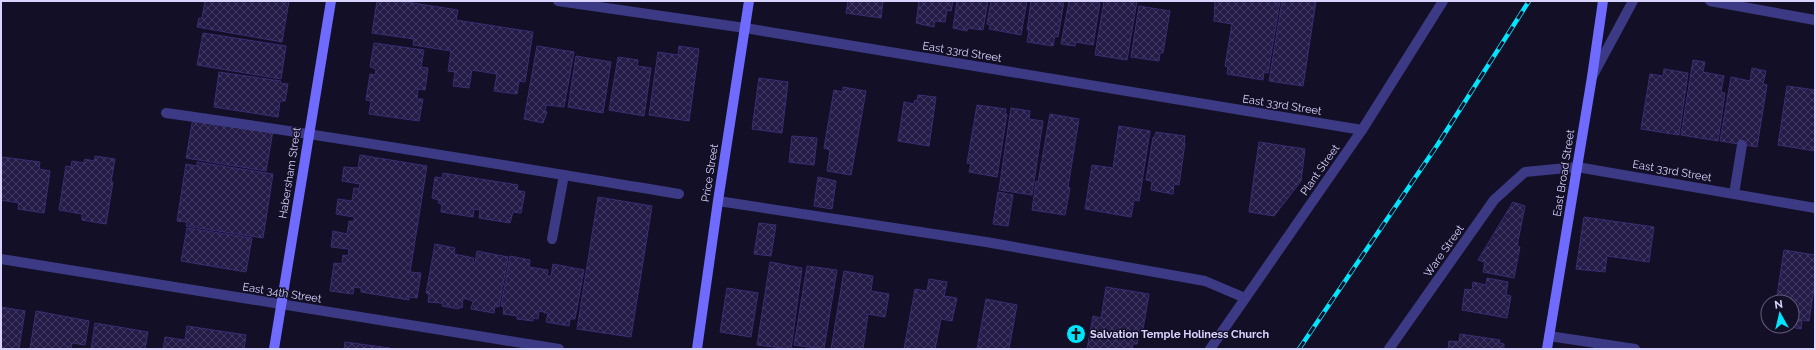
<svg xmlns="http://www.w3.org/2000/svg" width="1816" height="350" font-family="Raleway,sans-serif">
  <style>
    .building { fill: url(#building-cross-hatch); stroke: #3b2d73 }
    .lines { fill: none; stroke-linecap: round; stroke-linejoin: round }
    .lane { stroke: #3d3a85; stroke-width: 10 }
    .street { stroke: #3d3a85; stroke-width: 10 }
    .secondary { stroke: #6f6bff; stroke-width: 10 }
    .rail-casing { stroke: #00e5ff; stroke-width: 4.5 }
    .rail { stroke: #130f26; stroke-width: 3; stroke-dasharray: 9; stroke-linecap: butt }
    .labels { text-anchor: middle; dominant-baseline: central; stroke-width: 3; stroke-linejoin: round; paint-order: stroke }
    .street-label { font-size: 11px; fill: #d9d4ff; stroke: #130f26 }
    .poi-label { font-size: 11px; font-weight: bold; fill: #d9d4ff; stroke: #130f26; text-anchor: start }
  </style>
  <defs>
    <pattern id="building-cross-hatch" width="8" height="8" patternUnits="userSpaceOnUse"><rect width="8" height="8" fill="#241b47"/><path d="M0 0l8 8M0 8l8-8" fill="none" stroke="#433b63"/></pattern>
  </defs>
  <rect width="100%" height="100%" fill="#130f26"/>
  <g class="building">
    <path d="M205 1H289L282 42 197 27 199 18H202Z"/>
    <path d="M377 1H400L458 10 456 20 533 32 525 82 519 81 517 94 494 91 497 74 472 70 469 88 453 86 455 72 448 71 451 51 413 45 414 39 372 33Z"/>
    <path d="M848 1H883L881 18 846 13Z"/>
    <path d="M919 1H953L951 11 947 10 945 22 935 21 934 27 916 23Z"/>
    <path d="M957 1H988L983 30 968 28 967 31 953 28Z"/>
    <path d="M991 1H1027L1021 35 989 29 990 25 987 24Z"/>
    <path d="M1031 1H1064L1058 37 1055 36 1053 46 1027 42 1029 30H1027Z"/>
    <path d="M1069 1H1087L1100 3 1093 45 1076 42 1075 46 1061 44Z"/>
    <path d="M1104 1H1137L1127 60 1095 55Z"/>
    <path d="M1215 1H1280L1268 73 1264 72 1263 80 1227 74 1228 67 1225 66 1232 24 1214 21Z"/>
    <path d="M1282 1H1316L1303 86 1269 81Z"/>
    <path d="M1139 6 1170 11 1163 53H1160L1159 61 1131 57Z"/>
    <path d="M203 33 286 46 281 79 197 65Z"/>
    <path d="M374 43 424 50 421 67 428 68 425 90 418 89 417 99H423L419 121 369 114 371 101 366 100 370 74 375 75 376 69 370 67Z"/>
    <path d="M537 46 574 52 564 107 546 105 545 111 547 112 543 123 524 119Z"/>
    <path d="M679 46 699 49 689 121 649 115 658 52 678 55Z"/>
    <path d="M576 56 611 62 603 113 568 107Z"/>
    <path d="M618 57 638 60 637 66 651 68 644 116 609 110Z"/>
    <path d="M1693 60 1705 62 1703 72 1724 76 1721 92 1725 93 1718 141 1681 135Z"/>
    <path d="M1752 68 1766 71 1763 84 1767 85 1757 147 1720 141 1731 77 1750 81Z"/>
    <path d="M1664 69 1688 73 1679 135 1641 129 1650 74 1663 76Z"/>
    <path d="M219 72 281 81 280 83 288 84 285 101H280L278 117 214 107Z"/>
    <path d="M759 78 788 82 782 133 752 129Z"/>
    <path d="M1787 86 1815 90V151L1778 145Z"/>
    <path d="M843 87 866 91 851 175 827 171 830 150 824 148 834 90 843 92Z"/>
    <path d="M918 95 936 97 929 146 898 141 904 102 914 104 915 100 917 101Z"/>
    <path d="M977 105 1006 109 1005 114H1007L997 177 969 172 971 164 967 163Z"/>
    <path d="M1011 108 1030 111 1029 119 1043 121 1032 195 999 190Z"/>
    <path d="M1050 114 1079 119 1068 187 1070 188 1065 215 1032 210 1036 181 1038 182Z"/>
    <path d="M193 118 273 131 266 171 186 158Z"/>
    <path d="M1119 126 1150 131 1139 201 1134 200 1131 217 1085 209 1092 165 1113 168Z"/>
    <path d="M1156 132 1185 136 1184 143H1185L1179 185 1174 184 1173 194 1151 190 1152 181 1146 180 1153 137 1154 138Z"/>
    <path d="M792 136 817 138 814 165 789 162Z"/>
    <path d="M1259 142 1305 149 1301 181 1274 216 1249 212Z"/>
    <path d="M360 155 427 166 410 272 421 273 417 298 409 297V300L361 292V288L354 287 353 294 330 291 334 263 342 264 343 255 348 256 349 249 331 247 333 231 347 234 349 221 354 222V217L336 214 338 199 352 201 354 188 359 189 360 184 342 181 344 167 358 168Z"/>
    <path d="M95 156 115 159 111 182H113L106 224 82 220V214L59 210 66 166 71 167 72 161 84 163 85 159 94 161Z"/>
    <path d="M2 157 40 162 39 169 50 171 44 213 18 209 19 203 1 200Z"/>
    <path d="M197 162 273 174 263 238 186 226 187 222 177 221 186 164 197 166Z"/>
    <path d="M443 173 518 185 517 190 525 192 521 213 513 212 510 223 479 218 480 210 474 209 473 217 441 212 442 204 438 203 439 200 432 198 435 177 442 178Z"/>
    <path d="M818 177 836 181 832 209 814 206Z"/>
    <path d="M998 192 1013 195 1008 226 993 224Z"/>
    <path d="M598 197 652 206 631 337 577 329Z"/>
    <path d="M1513 202 1525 206 1517 246 1520 247 1514 278 1483 272 1485 262 1478 260Z"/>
    <path d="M1584 217 1654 227 1649 262 1607 256 1605 272 1576 269Z"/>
    <path d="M759 223 776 225 771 256 754 254Z"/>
    <path d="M187 228 252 238 246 272 181 261Z"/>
    <path d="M435 244 455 248 454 254 474 258 473 263H475L477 251 508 257 499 307 495 306 494 313 471 309 473 301 463 298 462 308 459 307V309L442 306 443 304 441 303 428 302 429 294 426 293Z"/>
    <path d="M1784 250 1815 255V281L1809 321 1802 320 1801 329 1786 326H1792V302H1776Z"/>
    <path d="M510 256 530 260 529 267 548 270 547 276H551L553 264 584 270 575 319H570L569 326 546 322 548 313H544V312L539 311 538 319 533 318V321L517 319V316L503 314 504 307 501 306Z"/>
    <path d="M770 262 802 268 791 349 757 345Z"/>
    <path d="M807 266 837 270 824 349 794 345Z"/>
    <path d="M844 271 873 276 871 291 889 294 885 317 868 314 863 349H831Z"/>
    <path d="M1487 278 1508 282 1506 295 1511 296 1507 318 1462 310 1465 289 1472 290 1473 282 1486 285Z"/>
    <path d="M929 279 947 282 944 296 957 298 952 321 941 319 935 349H904L915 289 927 291Z"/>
    <path d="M1106 287 1149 294 1143 329 1140 328 1137 344H1133L1132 349H1087L1093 316 1101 318Z"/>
    <path d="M727 288 758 293 751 337 720 332Z"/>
    <path d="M986 299 1017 305 1009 349H977Z"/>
    <path d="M1 307 25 311 19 349H1Z"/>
    <path d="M36 311 89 321 85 345 72 343 71 349H30Z"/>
    <path d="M95 323 148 332 145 349H91Z"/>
    <path d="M187 326 246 335 244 349H163L165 337 185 340Z"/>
    <path d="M1460 334 1500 340 1499 343 1504 344V349H1448L1449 341 1459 342Z"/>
    <path d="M345 342 390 348 344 349Z"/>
  </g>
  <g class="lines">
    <g class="lane">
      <path d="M1710 1 1815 20"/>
      <path d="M1592 77 1633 1"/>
      <path d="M166 113C338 137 509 166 679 194"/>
      <path d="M1734 194 1742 145"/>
      <path d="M718 201 986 242 1205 281 1245 298"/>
      <path d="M552 239 564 175"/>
    </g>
    <g class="street">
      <path d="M558 1 745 28 1362 130"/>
      <path d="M1 259 559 349"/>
      <path d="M1549 336 1635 349"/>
      <path d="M1210 349 1362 130 1443 1"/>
      <path d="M1389 349 1494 200 1525 172 1577 167 1815 208"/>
    </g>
    <g class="secondary">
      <path d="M274 349 331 1"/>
      <path d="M697 349 718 201 749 1"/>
      <path d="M1547 349 1592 77 1603 1"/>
    </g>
    <g class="rail-casing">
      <path id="rail" d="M1299 349 1438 144 1529 1"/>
    </g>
    <use href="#rail" class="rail"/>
  </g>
  <defs>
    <g id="church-disc" transform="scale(1)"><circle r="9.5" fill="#00e5ff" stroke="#130f26"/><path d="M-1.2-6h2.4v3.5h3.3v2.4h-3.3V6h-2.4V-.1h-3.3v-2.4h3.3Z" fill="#111"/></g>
  </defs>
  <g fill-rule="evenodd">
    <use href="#church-disc" x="1076" y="334"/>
  </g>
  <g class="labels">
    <g class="street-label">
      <text transform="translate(962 52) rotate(9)">East 33rd Street</text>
      <text transform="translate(1282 105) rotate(9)">East 33rd Street</text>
      <text transform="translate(1320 170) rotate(-55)">Plant Street</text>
      <text transform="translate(1672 171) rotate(10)">East 33rd Street</text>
      <text transform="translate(290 173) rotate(-81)">Habersham Street</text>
      <text transform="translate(710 173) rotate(-81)">Price Street</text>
      <text transform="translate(1564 173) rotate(-81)">East Broad Street</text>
      <text transform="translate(1444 251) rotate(-55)">Ware Street</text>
      <text transform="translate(282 293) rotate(9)">East 34th Street</text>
    </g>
    <g class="poi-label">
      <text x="1090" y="334">Salvation Temple Holiness Church</text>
    </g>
  </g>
  <rect width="1816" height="350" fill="none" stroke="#d9d4ff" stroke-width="4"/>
  <g transform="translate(1780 314) rotate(352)"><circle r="19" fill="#130f26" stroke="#625e7d"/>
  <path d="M0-3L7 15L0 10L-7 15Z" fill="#00e5ff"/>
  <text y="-6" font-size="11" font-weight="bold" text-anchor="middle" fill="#d9d4ff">N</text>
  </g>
</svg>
